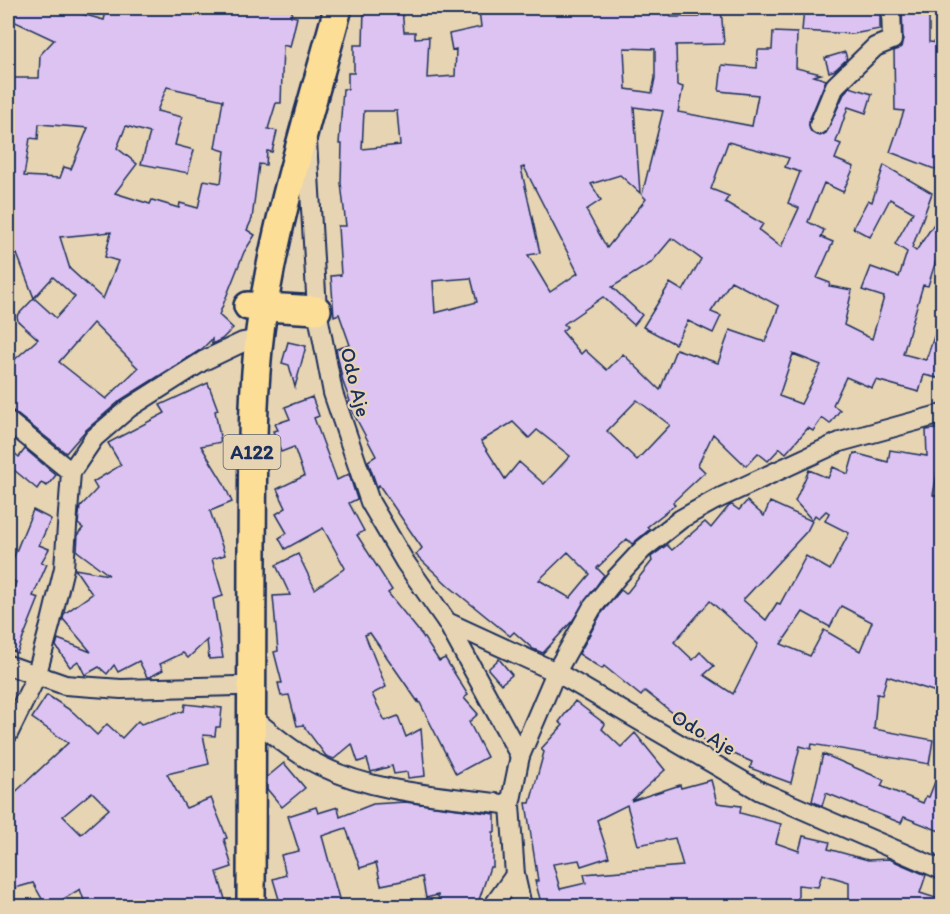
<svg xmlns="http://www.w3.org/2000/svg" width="950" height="914" font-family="Itim,sans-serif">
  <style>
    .building { fill: #dcc3f2; stroke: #1b2f5e; stroke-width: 1.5; fill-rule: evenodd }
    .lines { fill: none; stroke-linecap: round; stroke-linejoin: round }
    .minor-casing { stroke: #1b2f5e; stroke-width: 22 }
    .highway-casing { stroke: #1b2f5e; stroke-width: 32 }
    .minor { stroke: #e7d4b2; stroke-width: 18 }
    .highway { stroke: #fcde96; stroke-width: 27 }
    .labels { text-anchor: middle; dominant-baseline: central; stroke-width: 4.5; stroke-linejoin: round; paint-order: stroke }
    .shield { fill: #e7d4b2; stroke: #586077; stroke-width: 1.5 }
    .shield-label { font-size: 20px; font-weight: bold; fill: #1b2f5e }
    .street-label { font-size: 21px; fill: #1b2f5e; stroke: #e7d4b2 }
  </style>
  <rect width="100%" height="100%" fill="#e7d4b2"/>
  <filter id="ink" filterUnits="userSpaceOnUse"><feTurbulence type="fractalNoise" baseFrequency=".0167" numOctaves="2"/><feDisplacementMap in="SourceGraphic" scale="12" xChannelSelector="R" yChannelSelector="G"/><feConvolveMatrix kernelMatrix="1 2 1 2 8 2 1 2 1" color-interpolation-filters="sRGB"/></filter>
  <g filter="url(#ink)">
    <g class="building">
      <path d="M15 8H73L71 11 104 20 107 8 134 10 135 8H293L291 16 297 17 290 47 283 45 281 103H276L268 129 277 131 272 152 267 151 266 165 259 164 252 219 247 230 255 235 244 252 219 315 233 328 222 339 212 344V339L202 349 122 399 86 430 66 453 8 407V356L13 361 38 339 18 321 17 316 34 298 56 318 75 297 53 277 34 298 17 254 11 257 8 247V144L12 127 13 78H39L40 55 54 40 9 19ZM167 87 223 100 215 148 225 151 221 183 204 180 198 208 180 203 179 208 152 200 150 204 115 193 137 164 117 148 126 126 150 133 141 164 188 173 194 150 175 145 182 117 157 111ZM39 124 88 128 71 169 64 167 60 178 24 176 30 138 38 139ZM111 232 105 257 118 261 103 299 70 269 60 237ZM93 323 138 368 106 399 59 362Z"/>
      <path d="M364 8H402L404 32H415V38L429 37 427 78 455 76 456 49 452 50 449 34 481 27 479 10 501 8H670L671 17H699L700 8H721L724 44 676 45 677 85 683 87 678 112 752 126 758 95 719 91 722 65 757 68 758 50H772L773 32 797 33 796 68 821 74 814 76 826 80 809 121 811 132 820 136 826 133 845 92 850 87 872 94 866 113 848 107 836 142 841 144 835 159 854 167 843 192 824 183 808 222 824 230 821 237 833 242 817 278 830 283 829 286 852 290 844 325 872 339 884 297 862 290 871 267 899 277 907 252 895 244 913 212 890 199 870 237 853 228 868 200 872 202 884 165 932 193 912 248 916 251 942 212V251L937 257 928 286 923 285 903 354 926 360 940 319H942V379L924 375 919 392 876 380 872 388 846 377 833 405 840 410 830 424 822 418 813 431 808 428 786 453 780 448 768 461 758 453 746 466 713 434 698 465 705 472 673 502 675 505 647 527 650 529 632 544 627 539 597 568 604 575 573 620 543 653 533 649 514 632 510 636 450 587 416 555 422 548 379 485 377 487 368 461 376 456 348 403 350 401 343 382 336 349 350 345 339 314 334 316 331 276 341 275 338 226H346L341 183 342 144H339L343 89H348V73H354V45H363ZM624 48 655 49V78L652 93 626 89ZM634 107 663 111 642 195 646 199 607 248 586 210 601 200 591 184 620 175 640 193ZM364 111H397L400 145 362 149ZM728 142 789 158 785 167 800 172 788 203 799 208 781 247 759 230 763 224 725 202 729 196 711 189ZM524 167 578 273 550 292 528 255 540 253 521 168ZM672 238 701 259 683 291 670 283 643 327 675 344 688 321 713 333 721 316 711 312 731 281 779 306 765 342 730 330 718 363 676 349 660 390 623 354 607 370 585 350 581 354 562 331 567 327 564 324 603 297 634 325 642 315 612 287 651 263ZM471 278 477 302 435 313 433 281ZM793 354 821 365 801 404 779 396ZM637 400 670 425 637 460 607 431ZM513 422 529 438 537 430 570 456 544 484 519 462 505 479 481 441ZM568 552 590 574 570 598 539 580Z"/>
      <path d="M804 8H880V29L853 34 802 31Z"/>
      <path d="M902 8H929V42L942 43V65H937L936 124 942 127V172L890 152 904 111 895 110 894 51 901 47 903 40Z"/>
      <path d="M845 52 847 59 835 70 829 72 825 58Z"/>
      <path d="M288 342 306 346 295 387 289 365 282 363Z"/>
      <path d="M208 383 218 410 215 411 221 442 201 446 223 482 232 502 210 511 225 555 212 559 223 596 213 599 223 658 209 659 207 640 188 658 183 653 160 664 163 670 150 677H147L139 661 118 672 114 665 107 674 99 667 85 675 78 661 70 667 56 646 58 639 91 652 63 619 64 614 92 594 75 569 109 575 77 551 78 534 83 528 78 524 80 507 97 489 93 482 121 465 108 443 165 413 160 405Z"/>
      <path d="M312 397 319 416 314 418 337 480 349 474 357 499 349 503 364 531 357 535 392 590 388 593 422 635 439 661 445 658 468 695 464 698 478 714 469 722 487 757 456 774 418 699V702L370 633 365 635 386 687 372 694 385 721 398 716 406 737 421 729 425 776 408 778 407 772 394 774 392 766 371 772 367 759 358 762 352 744 334 759 326 756 303 725 297 726 289 695 281 696 278 683H282L274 652 278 651 273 596 290 595 276 565 298 554 315 589 345 568 323 528 285 549 279 538 287 533 276 514 286 508 277 489 304 476 294 447 281 452 273 431 278 430 275 424 290 419 285 407Z"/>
      <path d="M942 428V449L933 495 942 498V694L887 676 882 695 877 694 874 729 933 740 929 764 812 744 811 749 800 746 791 783 750 768 752 762 702 740 703 737 645 691 641 696 604 666 602 669 579 654 601 614 621 590 626 594 652 561 651 557 667 545 672 550 705 522 711 528 729 506 732 505 739 510 747 501 764 516 770 502 812 521 807 531 743 600 766 620 777 603 780 604 806 556 830 570 849 533 825 521 829 513 826 511 819 518 815 515 812 520 795 501 809 470 828 478 833 467 848 474 854 453 888 462 890 450 927 456 926 430ZM710 601 758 644 733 694 704 675 714 666 700 652 693 660 674 642ZM841 606 872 622 860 651 824 630 810 656 781 644 803 612 830 627Z"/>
      <path d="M8 448 19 457 25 449 56 475 47 486 41 483 37 489 8 465Z"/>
      <path d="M33 510 51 519 39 545 49 549 41 563 47 564 33 596 39 598 17 653 8 649V602L16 582 8 578V571Z"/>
      <path d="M499 659 512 675 501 684 488 669Z"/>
      <path d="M47 695 73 712 97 735 107 724 122 738 138 721 141 724 184 711 185 704 222 708 220 727H216L215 736 203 735 209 764 167 774 186 808 211 798 227 838 224 839 232 867 217 872 227 906H86L80 889 52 906H46L33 883 8 890V799L68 743 32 718ZM92 792 109 809 81 834 63 816Z"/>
      <path d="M575 701 605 724 602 729 621 747 635 733 665 770 631 801 680 785 681 788 711 780 717 803 741 806 740 813 781 824 776 843 799 851 803 836 830 842 828 849 868 860 889 859 926 875 920 893 942 900V906H849V882L822 874 818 887 798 885V906H542L535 881H538L526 803H530L544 752 541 749 563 725 559 722ZM627 805 638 845 675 838 683 866 584 874 586 883 560 889 553 864 579 860 581 866 609 857 597 820Z"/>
      <path d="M823 754 884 780 881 786 923 803 926 796 929 797 942 764V832L904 817 901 823 826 793 822 806 812 801Z"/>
      <path d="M284 763 305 788 282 807 267 789V777Z"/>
      <path d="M405 802 495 814V832H493V867H490L477 906H439L438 895 426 898 422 877 381 885 376 863 360 868 346 828 322 836 341 906H281L273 879 286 875 281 855 299 851 288 816 316 807 318 813 338 807 340 817 373 804Z"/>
    </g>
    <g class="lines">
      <g class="minor-casing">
        <g id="minor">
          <path d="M819 125 835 86 875 47 892 40 891 8"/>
          <path d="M307 141 317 310 333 393 370 502 405 562 447 622 556 672 760 791 942 870"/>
          <path d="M8 421 71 472"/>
          <path d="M447 622 520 756"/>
          <path d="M8 665 65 685 121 689 237 686"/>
          <path d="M250 716C273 734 295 754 321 766 378 794 448 796 510 805"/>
          <path d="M8 734 36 677 51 622 64 568 71 472 94 438 129 408 203 361 243 342 259 339"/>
          <path d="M493 906 515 875"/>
          <path d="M522 906 515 875 510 805 520 756 556 672 592 608 617 577 643 549 681 519 715 500 840 442 942 414"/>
        </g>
      </g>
      <g class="highway-casing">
        <g id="highway">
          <path d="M248 306 317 310"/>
          <path d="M251 906C251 786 251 666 252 546 253 474 251 403 260 331 274 223 310 113 338 8"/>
        </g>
      </g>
      <use href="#minor" class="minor"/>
      <use href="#highway" class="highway"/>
    </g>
  </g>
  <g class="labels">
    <rect class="shield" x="223.5" y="435" width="57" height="34" rx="4.5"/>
    <g class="shield-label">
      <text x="252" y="452">A122</text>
    </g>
    <g class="street-label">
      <text transform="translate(356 382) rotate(76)">Odo Aje</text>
      <text transform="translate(704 732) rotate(30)">Odo Aje</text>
    </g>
  </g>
  <rect width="950" height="914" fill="none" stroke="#e7d4b2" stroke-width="30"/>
  <rect x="15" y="15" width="920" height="884" fill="none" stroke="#1b2f5e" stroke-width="2" filter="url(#ink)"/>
</svg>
